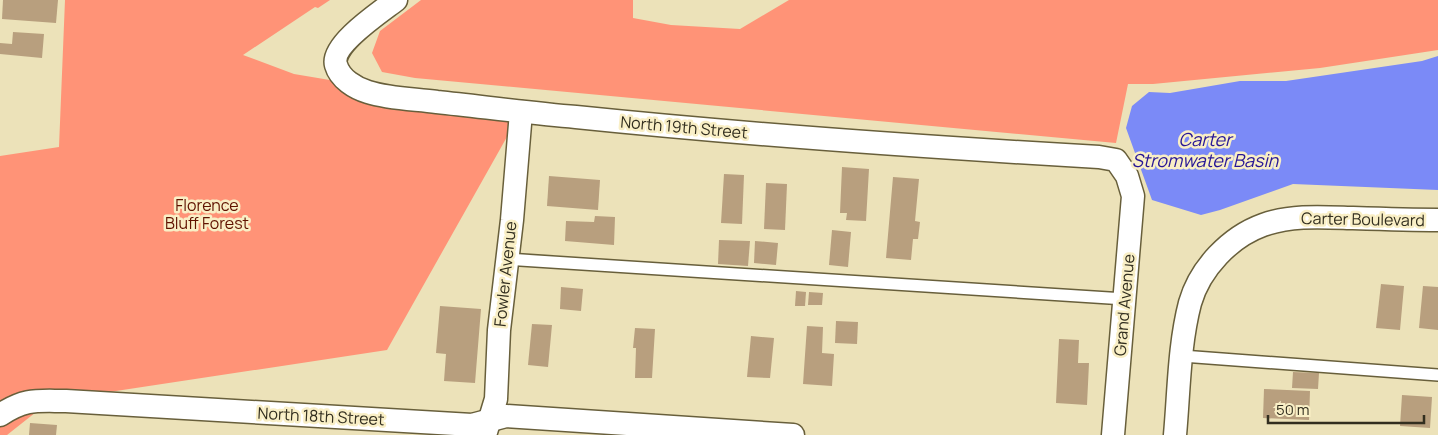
<svg xmlns="http://www.w3.org/2000/svg" width="1438" height="435" font-family="Manrope,sans-serif">
  <style>
    .green { fill: #ff9377 }
    .water { fill: #7b8af7 }
    .building { fill: #b89f7e }
    .lines { fill: none; stroke-linecap: round; stroke-linejoin: round }
    .lane-casing { stroke: #685f3b; stroke-width: 14 }
    .street-casing { stroke: #685f3b; stroke-width: 25 }
    .lane { stroke: #fff; stroke-width: 11 }
    .street { stroke: #fff; stroke-width: 22 }
    .labels { text-anchor: middle; dominant-baseline: central; stroke-width: 5; stroke-linejoin: round; paint-order: stroke }
    .street-label { font-size: 16px; fill: #322e1f; stroke: #f9efc6 }
    .park-label { font-size: 16px; fill: #601200; stroke: #f9efc6 }
    .water-label { font-size: 18px; font-style: italic; fill: #271696; stroke: #f9efc6 }
  </style>
  <rect width="100%" height="100%" fill="#ece2b9"/>
  <g class="green">
    <path d="M65 0H330L318 8 315 7 243 55 294 74 521 112 387 350 50 401 7 435H0V156L59 147Z"/>
    <path d="M421 0H633V18L671 25 740 29 789 0H1438V50L1320 68 1153 84H1128L1116 143 415 78 382 72 372 53 380 31Z"/>
  </g>
  <path class="water" d="M1438 56V190L1293 184 1220 210 1201 215 1152 200 1126 128 1132 106 1149 92 1170 93 1240 81H1286L1422 61Z"/>
  <g class="building">
    <path d="M3 0H58L56 23 2 19Z"/>
    <path d="M13 32 44 34 42 58 0 54V43L12 44Z"/>
    <path d="M842 167 869 169 866 221 846 220 847 213H840Z"/>
    <path d="M724 174 744 175 742 224 721 223Z"/>
    <path d="M549 176 600 180 598 210 547 206Z"/>
    <path d="M893 177 919 179 915 221 920 222 918 239H913L911 260 886 258Z"/>
    <path d="M766 183 787 184 785 230 764 229Z"/>
    <path d="M595 216 615 217 614 245 565 241 566 221 594 222Z"/>
    <path d="M832 230 851 232 848 267 829 265Z"/>
    <path d="M719 240 750 241 748 266 718 264Z"/>
    <path d="M755 241 778 243 776 265 754 263Z"/>
    <path d="M1381 284 1404 286 1400 330 1376 328Z"/>
    <path d="M1423 286 1438 287V330L1419 328Z"/>
    <path d="M561 287 583 289 581 311 560 309Z"/>
    <path d="M796 291 806 292 805 306H795Z"/>
    <path d="M809 292 823 293 822 305H808Z"/>
    <path d="M440 306 481 309 475 383 444 381 446 354 436 353Z"/>
    <path d="M836 321 858 322 857 344 835 343Z"/>
    <path d="M532 324 552 325 548 367 528 365Z"/>
    <path d="M807 326 823 327 822 353 834 354 832 386 803 384Z"/>
    <path d="M635 328 655 329 652 378H635L636 348H633Z"/>
    <path d="M751 336 774 338 770 378 747 377Z"/>
    <path d="M1059 339 1079 340 1078 363H1089L1087 405 1056 403Z"/>
    <path d="M1293 372 1319 373 1318 389 1292 388Z"/>
    <path d="M1264 389 1310 391 1309 420 1263 418Z"/>
    <path d="M1402 395 1432 397 1430 428 1400 426Z"/>
    <path d="M30 423 57 425 56 435H29Z"/>
  </g>
  <g class="lines">
    <g class="lane-casing">
      <g id="lane">
        <path d="M506 259 1125 299"/>
        <path d="M1182 356 1438 375"/>
      </g>
    </g>
    <g class="street-casing">
      <g id="street">
        <path d="M396 0C382 11 330 45 336 65 340 79 355 88 368 92 390 99 415 99 437 102 484 107 530 113 576 117 750 135 924 147 1099 157L1116 160 1127 176 1133 196 1113 435"/>
        <path d="M0 415C26 398 37 401 66 401L472 425 506 416 793 435"/>
        <path d="M486 432 496 399 499 330 512 220 521 112"/>
        <path d="M1175 435C1179 391 1179 345 1190 303 1200 268 1230 237 1263 225 1291 215 1321 217 1350 218 1380 219 1409 220 1438 220"/>
      </g>
    </g>
    <use href="#lane" class="lane"/>
    <use href="#street" class="street"/>
  </g>
  <g class="labels">
    <g class="street-label">
      <text transform="translate(684 127) rotate(5)">North 19th Street</text>
      <text transform="translate(1363 219) rotate(1)">Carter Boulevard</text>
      <text transform="translate(505 274) rotate(-84)">Fowler Avenue</text>
      <text transform="translate(1124 305) rotate(-85)">Grand Avenue</text>
      <text transform="translate(321 416) rotate(3)">North 18th Street</text>
    </g>
    <g class="park-label">
      <text x="207" y="205">Florence<tspan x="207" dy="18">Bluff Forest</tspan></text>
    </g>
    <g class="water-label">
      <text x="1205" y="139">Carter<tspan x="1205" dy="21">Stromwater Basin</tspan></text>
    </g>
  </g>
  <path d="M1268 415v8h156v-8" fill="none" stroke="#322e1f" stroke-width="2.5"/>
  <text x="1276" y="415" font-size="15" fill="#322e1f" stroke="#f9efc6" stroke-width="4" paint-order="stroke">50 m</text>
</svg>
